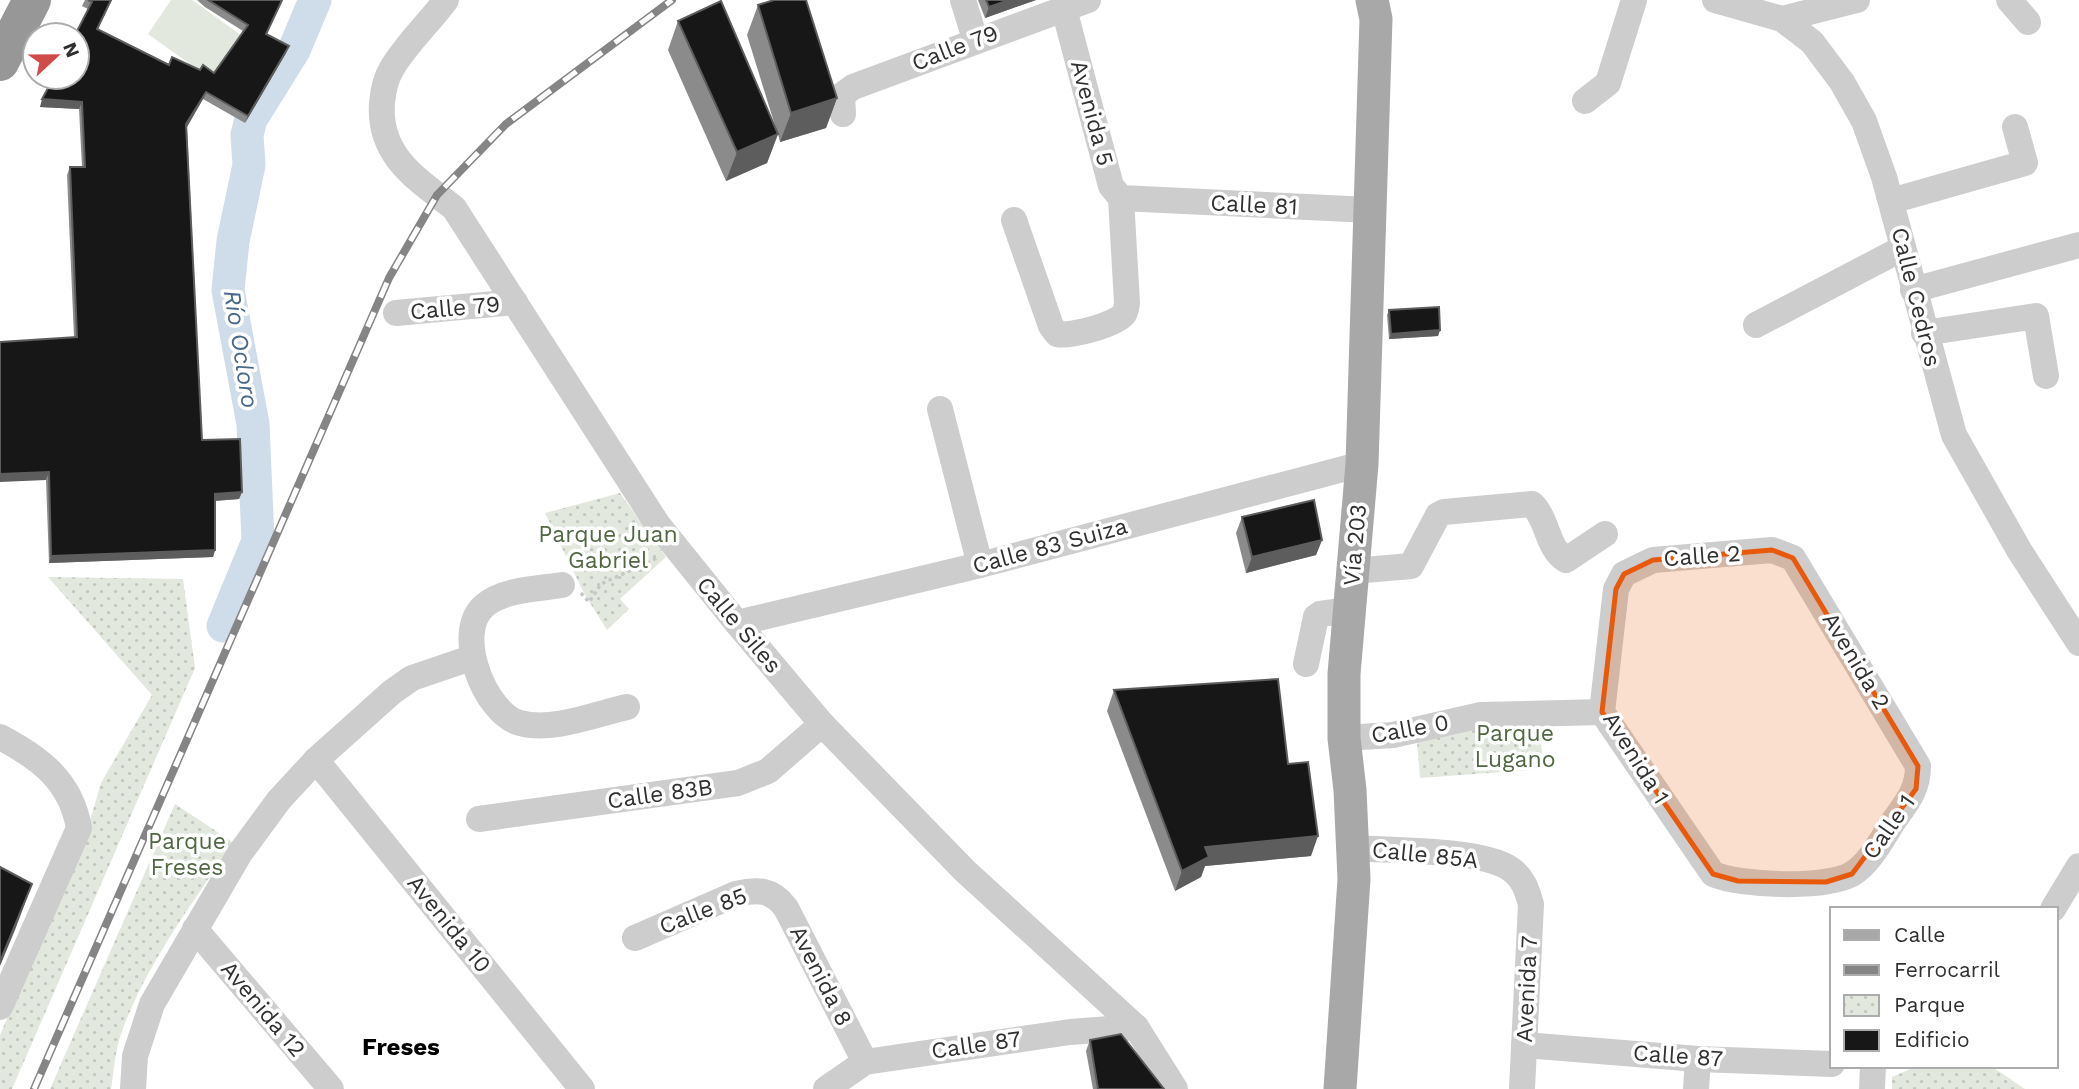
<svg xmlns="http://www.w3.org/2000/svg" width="2079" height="1089" font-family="'Work Sans',sans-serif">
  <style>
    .grass { fill: #e2e8dd }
    .park { fill: url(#park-dots) }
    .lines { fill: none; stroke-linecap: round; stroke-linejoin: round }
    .river { stroke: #cfdce9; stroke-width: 33 }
    .path { stroke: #c7c7c7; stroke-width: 3.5; stroke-dasharray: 3.5 3.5; stroke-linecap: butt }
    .minor { stroke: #cdcdcd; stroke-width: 26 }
    .major { stroke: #a8a8a8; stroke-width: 33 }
    .highway { stroke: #979797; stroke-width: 38 }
    .rail-casing { stroke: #858585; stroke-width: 8 }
    .rail { stroke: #fff; stroke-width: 5; stroke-dasharray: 16; stroke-linecap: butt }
    .wall { fill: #8b8b8b }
    .shaded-wall { fill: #5d5d5d }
    .building { fill: #171717; stroke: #5d5d5d; stroke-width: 2 }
    .marked { fill: #e8590c; fill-opacity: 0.2; stroke: #e8590c; stroke-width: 5; stroke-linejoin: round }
    .labels { text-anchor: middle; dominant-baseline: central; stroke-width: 7; stroke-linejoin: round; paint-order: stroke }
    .street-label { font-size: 23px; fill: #303030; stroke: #fff }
    .park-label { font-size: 23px; fill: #506742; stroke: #fff }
    .water-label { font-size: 24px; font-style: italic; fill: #476989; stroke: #fff }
    .neighbourhood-label { font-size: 24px; font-weight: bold; fill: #000; stroke: #fff }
  </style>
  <defs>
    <pattern id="park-dots" width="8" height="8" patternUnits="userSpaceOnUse" patternTransform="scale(1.75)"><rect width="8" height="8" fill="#e2e8dd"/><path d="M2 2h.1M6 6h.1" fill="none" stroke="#c2c7be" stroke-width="1.8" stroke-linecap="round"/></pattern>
  </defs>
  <rect width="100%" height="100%" fill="#fff"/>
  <path class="grass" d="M171 0H192L241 35 211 79 148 34Z"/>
  <g class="park">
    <path d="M620 493 666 557 620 599 629 609 607 630 585 595 545 513Z"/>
    <path d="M48 577 183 579 195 668 12 1089H0V1035L89 824 101 783 152 695Z"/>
    <path d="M1537 720 1545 769 1420 778 1417 741 1484 725Z"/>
    <path d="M175 804 234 843C192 903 148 962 122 1031 115 1049 114 1070 111 1089H50Z"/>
    <path d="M1917 1066H1991L2025 1089H1892V1077Z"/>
  </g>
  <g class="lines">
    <path class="river" d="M223 626 258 541 253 424 228 290 233 241 249 165 247 135 251 119 294 50 315 0"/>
    <path class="path" d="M581 593 589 602 601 584 657 558"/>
    <g class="minor">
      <path d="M446 0C429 23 407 43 392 68 386 78 383 91 382 103 378 156 417 179 454 208L658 525 737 623 822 724 965 871 1136 1027 1175 1089"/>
      <path d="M963 0 975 39"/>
      <path d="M1715 0 1782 19 1812 42 1842 82 1864 121 1884 177 1954 435 2019 550 2079 643"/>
      <path d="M2009 0 2028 22"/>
      <path d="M1064 9 1111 186 1121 198 1370 210"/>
      <path d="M1782 19 1857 0"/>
      <path d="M1585 101 1608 83 1634 0"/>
      <path d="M843 114 842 95 853 87 1088 0"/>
      <path d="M1891 201 2025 163 2015 127"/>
      <path d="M1014 220 1051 326 1057 334C1070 337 1115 325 1124 314 1125 313 1127 305 1127 303L1121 198"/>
      <path d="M1913 290 2079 245"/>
      <path d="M396 313 515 302"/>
      <path d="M1756 325 1903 248"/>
      <path d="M1924 333 2036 316 2046 376"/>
      <path d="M940 409 980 565"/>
      <path d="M1772 550 1793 558 1918 766C1918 789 1908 801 1895 819 1883 837 1871 862 1852 874 1825 889 1741 886 1713 874L1602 712 1616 589 1624 574 1653 560Z"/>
      <path d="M1353 571 1411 566 1438 515 1444 512 1532 504C1548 519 1547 549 1566 560L1605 534"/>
      <path d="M562 585C538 589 503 589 484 606 453 633 485 714 520 723 552 732 596 714 627 707"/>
      <path d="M737 623 980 565 1362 464"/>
      <path d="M1306 664 1316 617 1320 614 1349 610"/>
      <path d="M0 737C40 758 71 781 79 828L0 1007"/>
      <path d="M1344 738 1393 735 1481 715 1602 712"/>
      <path d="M316 760 582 1089"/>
      <path d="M479 819 738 783 768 771 822 724"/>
      <path d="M1354 848C1392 851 1479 849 1509 868 1523 877 1527 890 1531 904L1522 1089"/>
      <path d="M2053 909 2079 866"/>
      <path d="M195 929 331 1089"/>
      <path d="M635 938 736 894C758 889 772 889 786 908L865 1062"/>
      <path d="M1524 1045 1698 1059 1832 1064"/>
      <path d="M133 1089 135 1056 152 1004 240 853 279 800 316 760 392 692 412 678 471 658"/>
      <path d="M826 1089 865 1062 1070 1032 1136 1027"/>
      <path d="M1696 1089 1698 1059"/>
      <path d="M1872 1089 1873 1066"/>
    </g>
    <path class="major" d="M1340 1089 1354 879 1350 790 1344 738V674L1362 464 1376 19 1372 0"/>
    <path class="highway" d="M0 62 32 0"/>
    <g class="rail-casing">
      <path id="rail" d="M34 1089 389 278 437 195 506 124 672 0"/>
    </g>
    <use href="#rail" class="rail"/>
  </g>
  <g class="wall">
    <path d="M85 0H112L98 29 169 65 214 73 243 31 205 7 197 0H283L267 34 286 53 245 123 203 99 187 127 202 440 242 492 239 499 215 501V550L213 557 49 563 46 480 74 337 67 175 70 167H82L79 109 40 107 88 9 82 6Z"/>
    <path d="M978 0H1036L985 18Z"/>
    <path d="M758 5 837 98 826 128 780 142 778 134 767 163 726 181 668 50 678 21 777 132 747 35Z"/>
    <path d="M1389 310 1440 330 1438 336 1389 339 1387 315Z"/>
    <path d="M1242 517 1322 540 1316 555 1246 573 1236 533Z"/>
    <path d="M1114 690 1288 764 1311 856 1205 866 1201 877 1175 891 1107 711Z"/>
    <path d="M1090 1040 1164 1089H1093L1086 1051Z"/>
  </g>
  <g class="shaded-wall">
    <path d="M1009 0H1036L985 18 989 7Z"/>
    <path d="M289 46 286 53 245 123 248 116Z"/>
    <path d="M206 92 203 99 184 132 186 124Z"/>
    <path d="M837 98 826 128 780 142 791 113Z"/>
    <path d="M42 99 82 102 79 109 40 107Z"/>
    <path d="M778 134 767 163 726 181 737 152Z"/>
    <path d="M1440 330 1438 336 1389 339 1391 334Z"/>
    <path d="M49 472 46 480 0 482V474Z"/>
    <path d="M242 492 239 499 212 501 215 494Z"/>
    <path d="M1322 540 1316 555 1246 573 1252 557Z"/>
    <path d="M215 550 213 557 49 563 51 556Z"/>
    <path d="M1318 836 1311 856 1205 866 1201 877 1175 891 1182 871 1205 847Z"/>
    <path d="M32 884 15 930 0 966V961Z"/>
  </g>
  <g class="building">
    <path d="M88 0H111L97 29 169 65 172 57 200 70 203 65 214 73 248 25 208 0H282L266 34 289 46 248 116 206 92 186 124 202 440 240 439 242 492 215 494V550L51 556 49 472 0 474V342L77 337 70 167H85L82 102 42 99 54 77H77V35H75L92 2Z"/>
    <path d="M774 0H806L837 98 791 113 758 5Z"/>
    <path d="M986 0H1009L989 7Z"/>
    <path d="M721 1 778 134 737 152 678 21Z"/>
    <path d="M1439 307 1440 330 1391 334 1389 310Z"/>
    <path d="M1314 500 1322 540 1252 557 1242 517Z"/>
    <path d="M1278 679 1288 764 1308 762 1318 836 1205 847 1209 857 1182 871 1114 690Z"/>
    <path d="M0 867 32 884 3 954 0 963Z"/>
    <path d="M1121 1034 1164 1089H1098L1090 1040Z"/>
  </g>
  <path class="marked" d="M1772 550 1793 558 1918 766 1916 789 1852 874 1826 882 1738 881 1713 874 1602 712 1616 589 1624 574 1653 560Z"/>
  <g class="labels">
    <g class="street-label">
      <text transform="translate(955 48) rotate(-21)">Calle 79</text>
      <text transform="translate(1092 113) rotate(75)">Avenida 5</text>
      <text transform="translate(1254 205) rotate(3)">Calle 81</text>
      <text transform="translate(1916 297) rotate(76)">Calle Cedros</text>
      <text transform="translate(455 308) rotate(-5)">Calle 79</text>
      <text transform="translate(1355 545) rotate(-85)">Vía 203</text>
      <text transform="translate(1050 546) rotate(-15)">Calle 83 Suiza</text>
      <text transform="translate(1702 556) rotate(-4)">Calle 2</text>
      <text transform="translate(739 625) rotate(50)">Calle Siles</text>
      <text transform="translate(1856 661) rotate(59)">Avenida 2</text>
      <text transform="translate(1410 729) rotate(-10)">Calle 0</text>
      <text transform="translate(1636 758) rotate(58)">Avenida 1</text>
      <text transform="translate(660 794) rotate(-8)">Calle 83B</text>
      <text transform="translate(1889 827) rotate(-55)">Calle 1</text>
      <text transform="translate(1425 855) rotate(6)">Calle 85A</text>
      <text transform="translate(703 911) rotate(-21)">Calle 85</text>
      <text transform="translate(449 924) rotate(51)">Avenida 10</text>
      <text transform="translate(821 976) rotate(63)">Avenida 8</text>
      <text transform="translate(1527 989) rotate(-87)">Avenida 7</text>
      <text transform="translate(263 1009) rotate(50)">Avenida 12</text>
      <text transform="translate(976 1045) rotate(-8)">Calle 87</text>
      <text transform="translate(1678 1056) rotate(4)">Calle 87</text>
    </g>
    <g class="park-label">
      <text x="608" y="534">Parque Juan<tspan x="608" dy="26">Gabriel</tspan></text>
      <text x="1515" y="733">Parque<tspan x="1515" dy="26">Lugano</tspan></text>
      <text x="187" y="841">Parque<tspan x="187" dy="26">Freses</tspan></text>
    </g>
    <g class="water-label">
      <text transform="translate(241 349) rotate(81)">Río Ocloro</text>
    </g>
    <g class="neighbourhood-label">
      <text x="401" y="1047">Freses</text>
    </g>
  </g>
  <rect x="1830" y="907" width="228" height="161" fill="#ffffff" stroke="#acacac" stroke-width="2"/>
  <rect x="1844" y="930" width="35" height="10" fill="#a8a8a8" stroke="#acacac" stroke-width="2"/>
  <text x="1894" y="942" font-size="21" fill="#303030">Calle</text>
  <rect x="1844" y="965" width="35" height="10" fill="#858585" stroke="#acacac" stroke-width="2"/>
  <text x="1894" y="977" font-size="21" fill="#303030">Ferrocarril</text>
  <rect x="1844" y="995" width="35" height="21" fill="url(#park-dots)" stroke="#acacac" stroke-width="2"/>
  <text x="1894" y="1012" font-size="21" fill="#303030">Parque</text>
  <rect x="1844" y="1030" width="35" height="21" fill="#171717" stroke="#acacac" stroke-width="2"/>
  <text x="1894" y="1047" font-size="21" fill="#303030">Edificio</text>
  <g transform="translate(56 56) rotate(68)"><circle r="33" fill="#ffffff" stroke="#acacac" stroke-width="2"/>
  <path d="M0-5L12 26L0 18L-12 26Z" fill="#d14b48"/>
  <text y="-10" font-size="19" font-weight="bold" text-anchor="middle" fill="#303030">N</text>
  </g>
</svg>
